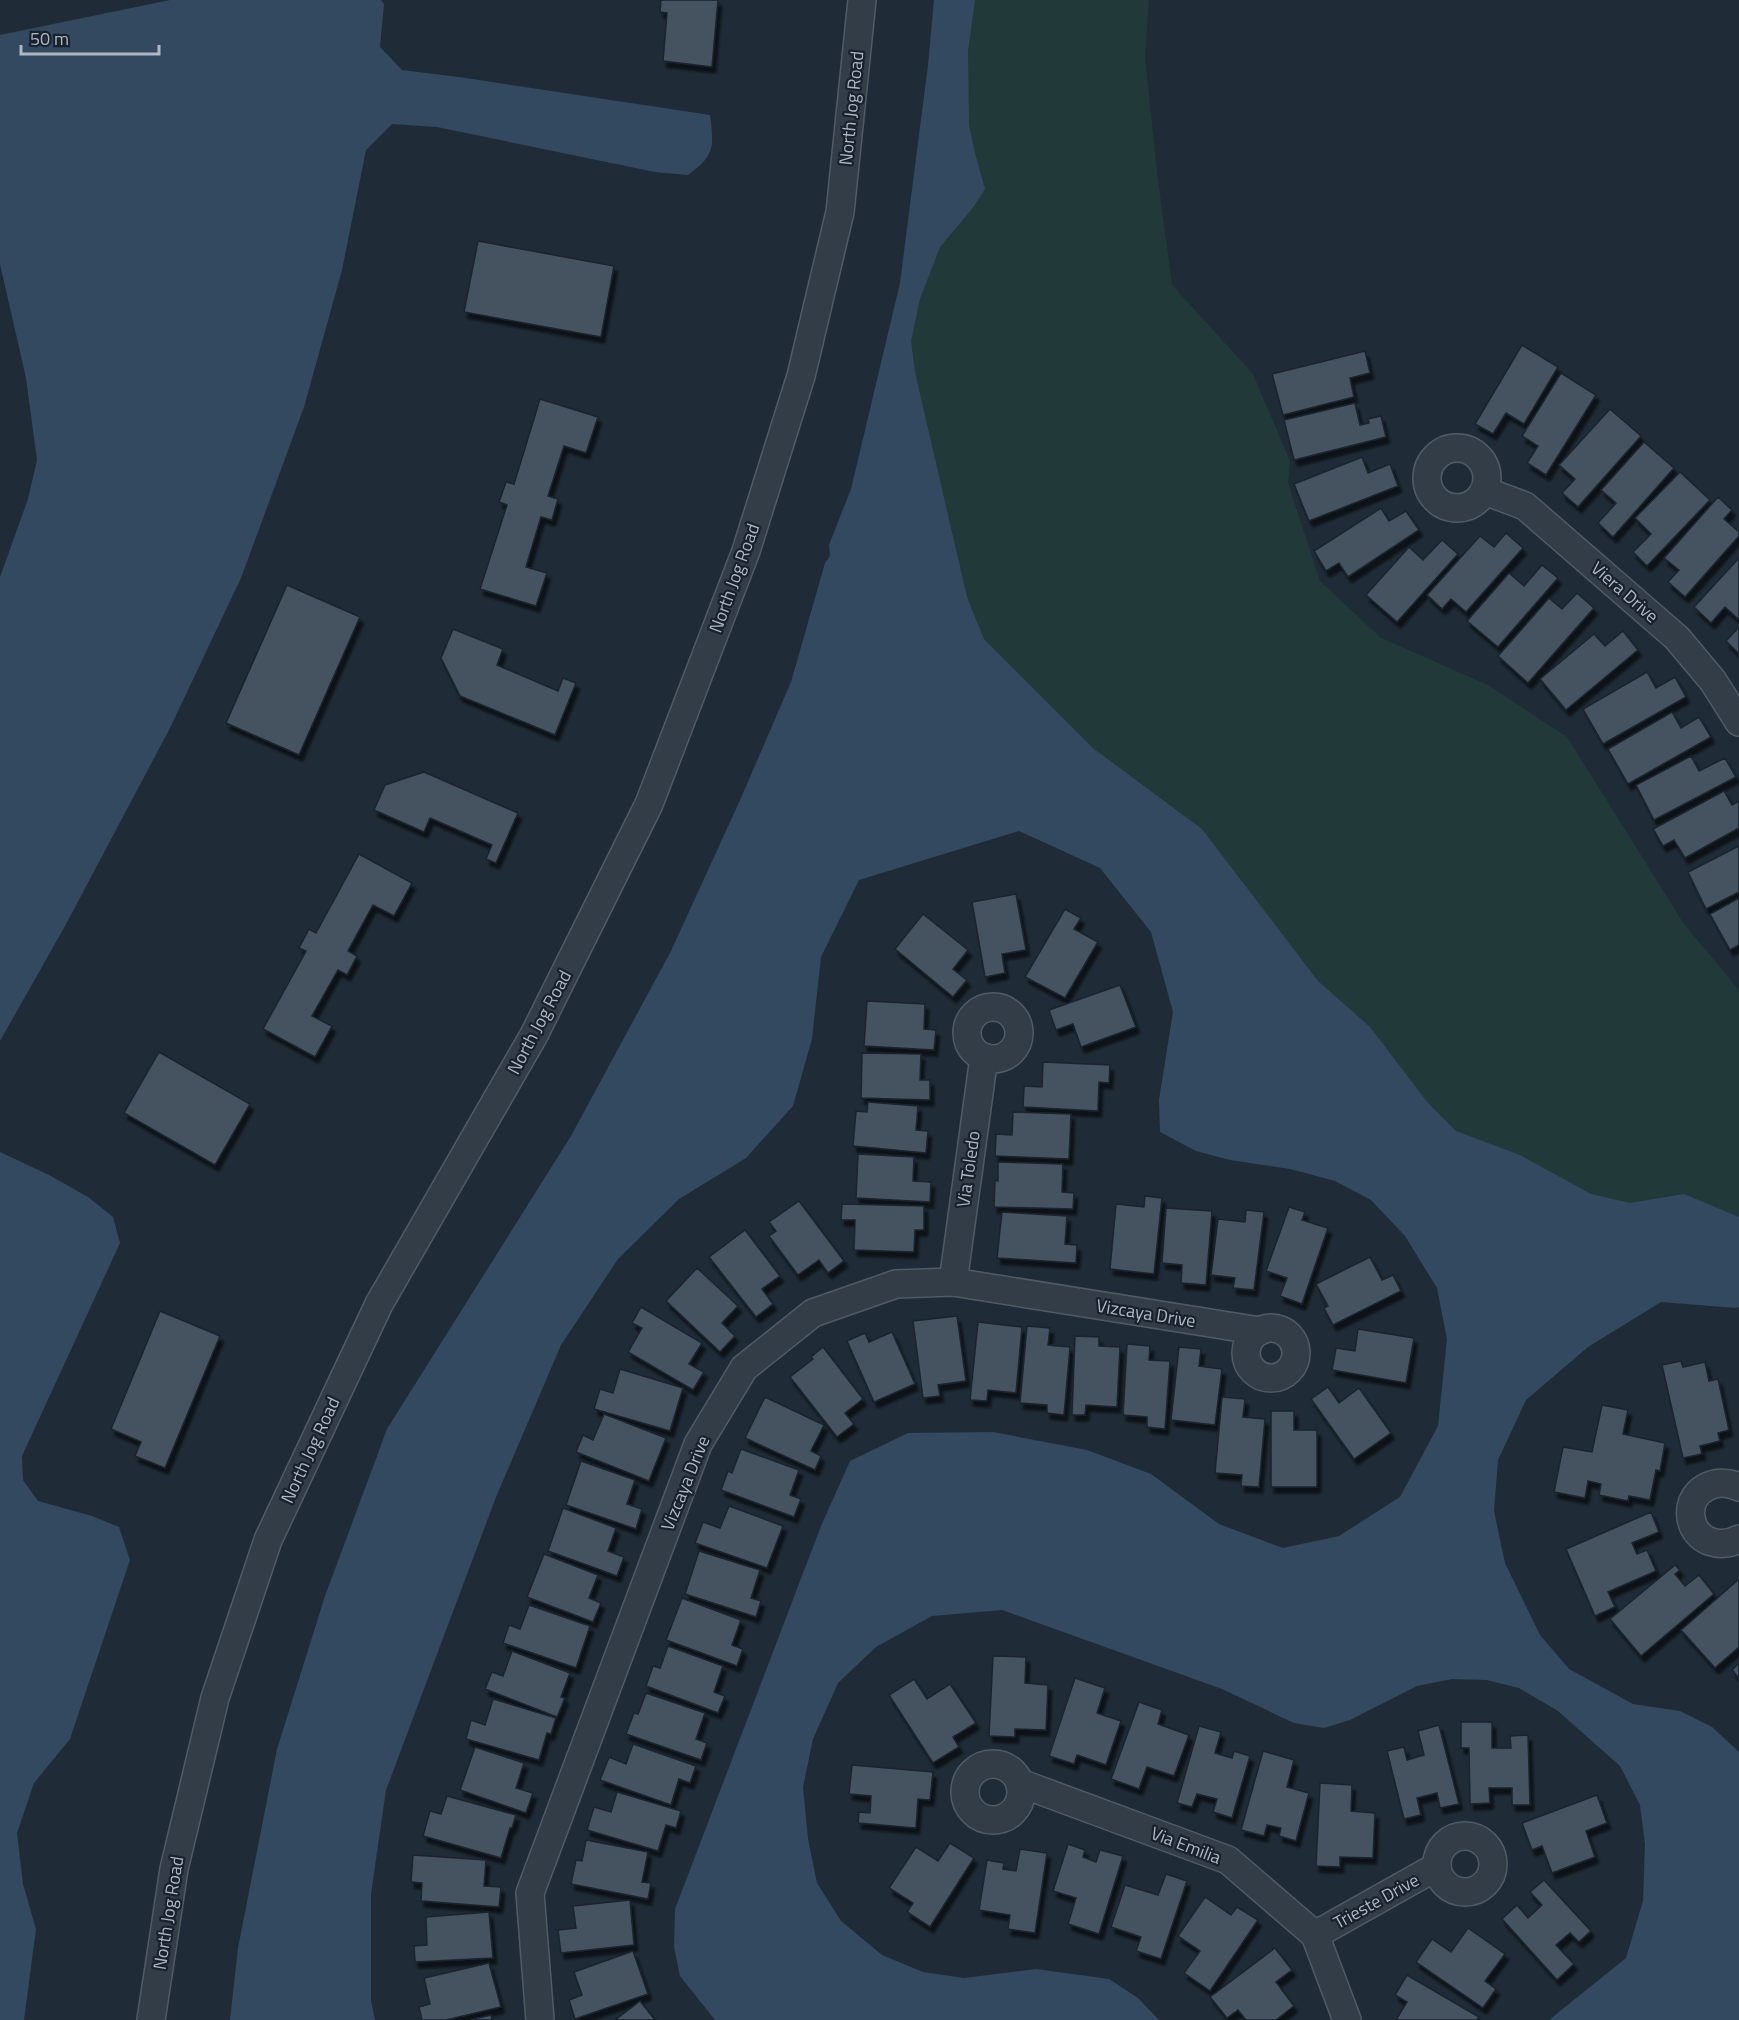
<svg xmlns="http://www.w3.org/2000/svg" width="1739" height="2020" font-family="'Titillium Web',sans-serif">
  <style>
    .green { fill: #223939 }
    .water { fill: #33495f }
    .building { fill: #455361; stroke: #1a242e; stroke-width: 1.5; filter: url(#shadow) }
    .lines { fill: none; stroke-linecap: round; stroke-linejoin: round }
    .minor-casing { stroke: #505b65; stroke-width: 30 }
    .minor { stroke: #333d47; stroke-width: 27 }
    .labels { text-anchor: middle; dominant-baseline: central; stroke-width: 4.5; stroke-linejoin: round; paint-order: stroke }
    .street-label { font-size: 18px; fill: #adb8c4; stroke: #19222c }
  </style>
  <defs>
    <filter id="shadow"><feDropShadow dx="3.5" dy="6" stdDeviation="1.5" flood-color="#0009"/></filter>
  </defs>
  <rect width="100%" height="100%" fill="#1f2c37"/>
  <path class="green" d="M957 0H1149L1145 57 1157 172 1172 285 1253 374 1290 461 1288 483 1320 581 1381 638 1488 685 1567 737 1684 924 1739 990V1279L1552 1224 957 652 896 388Z"/>
  <g class="water">
    <path d="M170 0H381L384 4 380 47 402 70 459 77 710 115C714 147 715 155 688 175L655 172 437 127 392 124 366 150 342 270 304 407 241 578 169 730 65 926 0 1041V577L28 499 37 460 26 378 0 264V35Z"/>
    <path d="M934 0H975L968 51 969 125 976 157 985 189 972 209 940 247 920 299 911 341 915 372 967 597 984 639 1094 749 1202 829 1318 981 1370 1027 1428 1103 1456 1131 1520 1155 1591 1194 1630 1203 1684 1194 1739 1217V1307L1736 1308 1661 1302 1588 1347 1526 1400 1498 1460 1494 1511 1505 1563 1540 1635 1569 1669 1633 1704 1680 1711 1712 1727 1739 1752V2020H1549L1626 1958 1643 1901 1645 1844 1640 1805 1620 1766 1558 1711 1519 1688 1487 1680 1452 1679 1417 1686 1350 1720 1324 1728 1294 1723 1222 1689 1002 1610 932 1616 876 1647 838 1683 813 1739 803 1787 808 1839 817 1883 841 1921 882 1955 923 1972 964 1978 1036 1969 1109 1979 1138 1998 1159 2020H715L680 1976 674 1947 675 1909 821 1526 850 1461 908 1433 993 1432 1087 1450 1151 1474 1219 1524 1283 1548 1339 1536 1400 1497 1438 1426 1447 1339 1437 1288 1405 1236 1371 1200 1335 1181 1290 1169 1230 1160 1196 1151 1160 1132 1159 1100 1173 1012 1151 932 1100 868 1019 831 859 880 821 957 812 1039 793 1106 746 1158 679 1199 618 1259 561 1345 496 1497 386 1790 371 1894V2001L375 2020H230L238 1948 277 1749 325 1596 387 1429 571 1136 671 951 741 798 791 682 825 563 830 556 829 545 851 489 900 283 928 65Z"/>
    <path d="M0 1152 49 1175 88 1197 113 1217 120 1243 22 1456 23 1480 38 1501 92 1516 119 1527 130 1560 70 1739 34 1783 17 1833 23 1884 36 1929 24 2020H0Z"/>
  </g>
  <g class="building">
    <path d="M661 0H718L712 67 663 61 667 13 660 12Z"/>
    <path d="M478 241 614 266 601 337 464 312Z"/>
    <path d="M1522 345 1558 367 1524 424 1506 413 1493 434 1475 424Z"/>
    <path d="M1365 351 1370 373 1350 378 1354 397 1283 415 1272 374Z"/>
    <path d="M1561 373 1596 395 1546 475 1527 463 1538 446 1522 436Z"/>
    <path d="M540 399 598 417 586 453 564 446 548 496 558 499 552 520 541 517 526 567 547 573 536 606 480 589 507 505 499 502 506 482 514 484Z"/>
    <path d="M1355 403 1360 425 1369 423 1368 419 1381 416 1386 437 1294 460 1284 420Z"/>
    <path d="M1610 409 1641 436 1578 507 1562 493 1575 479 1559 465Z"/>
    <path d="M1644 442 1674 468 1613 537 1598 523 1616 503 1601 490Z"/>
    <path d="M1362 457 1368 473 1390 464 1398 486 1309 521 1294 484Z"/>
    <path d="M1680 472 1710 500 1647 566 1633 552 1651 534 1635 518Z"/>
    <path d="M1718 497 1732 510 1724 519 1739 532V536L1685 597 1668 582 1679 570 1664 558Z"/>
    <path d="M1381 508 1389 521 1406 511 1419 530 1348 577 1339 563 1326 571 1314 551Z"/>
    <path d="M1506 533 1523 548 1466 612 1451 599 1442 609 1427 595 1480 536 1494 547Z"/>
    <path d="M1442 540 1458 554 1397 622 1366 595 1409 547 1423 560Z"/>
    <path d="M1739 558V617L1738 619 1725 607 1711 623 1694 607Z"/>
    <path d="M1542 565 1558 578 1498 647 1467 621 1509 573 1524 586Z"/>
    <path d="M287 585 360 617 299 755 226 723Z"/>
    <path d="M1577 593 1594 608 1528 683 1498 656 1549 598 1562 609Z"/>
    <path d="M1739 627V654L1726 641Z"/>
    <path d="M453 629 503 649 497 665 558 691 563 678 576 683 555 735 460 696 441 658Z"/>
    <path d="M1623 631 1638 650 1566 710 1540 679 1594 634 1605 646Z"/>
    <path d="M1647 672 1656 688 1675 677 1686 697 1603 744 1583 709Z"/>
    <path d="M1672 712 1681 728 1699 717 1711 737 1628 784 1608 749Z"/>
    <path d="M1691 756 1699 771 1725 758 1736 777 1654 820 1636 785Z"/>
    <path d="M424 772 518 813 496 863 486 859 492 845 430 818 424 832 374 810 385 785Z"/>
    <path d="M1724 791 1732 805 1739 801V828L1685 858 1674 840 1663 846 1653 829Z"/>
    <path d="M1739 846V892L1706 909 1688 872Z"/>
    <path d="M359 854 412 883 394 916 373 905 348 951 357 956 347 975 338 970 312 1016 332 1026 315 1057 263 1029 306 951 299 948 309 929 316 933Z"/>
    <path d="M1016 894 1026 950 1002 954 1005 973 985 977 972 902Z"/>
    <path d="M1739 898V945L1730 950 1710 914Z"/>
    <path d="M1065 909 1081 918 1074 929 1098 942 1065 998 1025 977Z"/>
    <path d="M923 914 968 950 953 969 967 980 953 997 895 949Z"/>
    <path d="M1120 985 1136 1027 1081 1047 1073 1024 1056 1030 1049 1010Z"/>
    <path d="M867 1001 925 1004 924 1029 936 1030 934 1050 864 1046Z"/>
    <path d="M159 1052 250 1104 215 1165 124 1113Z"/>
    <path d="M862 1053 921 1054 920 1080H930V1100L861 1098Z"/>
    <path d="M1043 1062 1110 1065 1109 1083 1099 1082 1098 1111 1023 1107 1024 1086 1042 1087Z"/>
    <path d="M868 1102 918 1106 916 1130 928 1131 926 1153 853 1146 856 1111 867 1112Z"/>
    <path d="M1013 1112 1071 1114 1069 1159 995 1156 996 1134 1012 1135Z"/>
    <path d="M858 1154 914 1157 913 1181 931 1182 930 1202 856 1198Z"/>
    <path d="M998 1162 1063 1164 1062 1192 1074 1193 1073 1209 994 1207 995 1180 998 1181Z"/>
    <path d="M1145 1196 1162 1198 1154 1274 1110 1269 1116 1204 1144 1207Z"/>
    <path d="M799 1201 844 1261 828 1273 819 1260 798 1275 769 1236 776 1231 769 1222Z"/>
    <path d="M842 1204 924 1206V1230H915L914 1252 854 1250 855 1220H841Z"/>
    <path d="M1289 1207 1305 1212 1302 1220 1328 1228 1302 1304 1280 1296 1287 1278 1266 1271Z"/>
    <path d="M1166 1208 1212 1211 1206 1285 1181 1283 1182 1265 1162 1263Z"/>
    <path d="M1246 1210 1264 1212 1254 1290 1233 1288 1235 1278 1211 1275 1218 1219 1245 1222Z"/>
    <path d="M1002 1212 1067 1216 1065 1244 1077 1245 1076 1263 997 1258Z"/>
    <path d="M745 1230 780 1276 762 1289 773 1304 756 1317 709 1257Z"/>
    <path d="M1370 1257 1382 1280 1393 1275 1401 1291 1333 1325 1324 1308 1328 1306 1316 1284Z"/>
    <path d="M697 1268 738 1306 722 1323 735 1336 720 1352 666 1301Z"/>
    <path d="M641 1307 702 1343 689 1364 704 1372 693 1390 628 1352 642 1328 632 1323Z"/>
    <path d="M160 1311 220 1336 165 1468 135 1456 141 1442 111 1429Z"/>
    <path d="M957 1316 966 1381 938 1385 940 1396 923 1398 913 1321Z"/>
    <path d="M978 1322 1022 1327 1016 1393 988 1390 987 1401 970 1400Z"/>
    <path d="M1027 1326 1050 1328 1048 1345 1070 1347 1064 1415 1047 1413V1405L1020 1403Z"/>
    <path d="M1358 1329 1414 1338 1406 1383 1332 1370 1336 1348 1355 1351Z"/>
    <path d="M892 1332 915 1384 874 1402 847 1341 865 1333 869 1342Z"/>
    <path d="M1075 1336 1099 1337V1346L1120 1347 1117 1407 1086 1405 1085 1415H1072Z"/>
    <path d="M1127 1344 1150 1346 1149 1360 1170 1361 1165 1429 1147 1427V1417L1123 1415Z"/>
    <path d="M823 1347 863 1399 845 1413 854 1424 837 1437 790 1377 813 1359 811 1357Z"/>
    <path d="M1179 1347 1201 1349 1199 1366 1222 1369 1215 1425 1171 1420Z"/>
    <path d="M1681 1361 1683 1367 1705 1362 1709 1381 1718 1379 1729 1430 1718 1433 1720 1441 1700 1446 1702 1454 1683 1458 1662 1365Z"/>
    <path d="M620 1369 683 1388 670 1431 594 1409 600 1389 613 1393Z"/>
    <path d="M1328 1387 1339 1403 1359 1388 1391 1433 1354 1459 1311 1399Z"/>
    <path d="M765 1397 824 1425 811 1451 821 1456 815 1470 745 1438Z"/>
    <path d="M1222 1397 1245 1399 1243 1417 1265 1419 1259 1487 1241 1486 1242 1475 1215 1473Z"/>
    <path d="M1602 1405 1628 1410 1623 1434 1665 1443 1660 1471 1656 1470 1650 1500 1629 1496 1628 1501 1599 1495 1601 1484 1588 1481 1585 1498 1554 1492 1563 1447 1592 1452Z"/>
    <path d="M1271 1411H1294V1430H1317V1487H1271Z"/>
    <path d="M604 1414 666 1438 649 1481 576 1452 583 1435 593 1440Z"/>
    <path d="M741 1449 799 1470 790 1495 801 1499 794 1517 721 1490 728 1471 732 1473Z"/>
    <path d="M581 1461 635 1480 627 1504 642 1509 636 1529 566 1505Z"/>
    <path d="M729 1506 783 1526 767 1568 695 1543 703 1522 720 1528Z"/>
    <path d="M563 1508 616 1528 608 1551 624 1557 617 1576 548 1551Z"/>
    <path d="M1651 1512 1659 1532 1632 1543 1637 1554 1647 1550 1656 1571 1608 1592 1615 1607 1595 1616 1566 1549Z"/>
    <path d="M699 1551 760 1570 751 1598 761 1601 756 1617 685 1594Z"/>
    <path d="M544 1554 598 1575 589 1598 601 1603 593 1622 527 1597Z"/>
    <path d="M1675 1565 1680 1570 1675 1574 1685 1586 1699 1575 1714 1594 1641 1656 1610 1619Z"/>
    <path d="M1739 1579V1647L1715 1668 1681 1630Z"/>
    <path d="M682 1598 741 1620 732 1645 743 1649 737 1666 666 1640Z"/>
    <path d="M529 1605 590 1626 576 1668 503 1643 509 1625 520 1629Z"/>
    <path d="M668 1646 723 1666 714 1692 725 1696 718 1713 646 1686 653 1666 660 1668Z"/>
    <path d="M512 1651 570 1673 561 1697 565 1698 557 1717 485 1689 492 1672 503 1676Z"/>
    <path d="M993 1656 1026 1657 1025 1683 1048 1685 1046 1730 1015 1729V1737L989 1736Z"/>
    <path d="M1739 1663V1678L1732 1670Z"/>
    <path d="M1075 1678 1105 1688 1097 1713 1121 1721 1106 1765 1077 1755 1074 1764 1049 1756Z"/>
    <path d="M914 1679 927 1699 950 1684 976 1723 953 1737 959 1747 933 1763 889 1695Z"/>
    <path d="M646 1693 705 1713 696 1739 707 1743 701 1760 626 1734 634 1713 638 1714Z"/>
    <path d="M493 1699 556 1718 551 1734 547 1733 539 1760 466 1739 471 1720 485 1725Z"/>
    <path d="M1139 1702 1162 1710 1158 1724 1189 1735 1174 1776 1147 1767 1139 1789 1111 1779Z"/>
    <path d="M1461 1722H1492V1748H1511L1510 1736 1528 1735 1530 1805H1512V1788H1489L1490 1803 1470 1804 1469 1748H1461Z"/>
    <path d="M1439 1725 1459 1804 1440 1808 1437 1793 1417 1798 1421 1815 1404 1819 1387 1751 1404 1747 1407 1760 1424 1755 1418 1731Z"/>
    <path d="M1199 1726 1221 1732 1215 1753 1232 1758 1234 1751 1250 1756 1232 1818 1213 1812 1217 1799 1197 1794 1192 1807 1177 1803Z"/>
    <path d="M633 1744 696 1766 690 1783 679 1779 671 1805 600 1780 609 1757 626 1764Z"/>
    <path d="M475 1747 524 1763 516 1788 533 1793 526 1813 460 1790Z"/>
    <path d="M1263 1751 1294 1760 1287 1787 1309 1793 1296 1841 1279 1836 1281 1828 1267 1825 1264 1836 1241 1830Z"/>
    <path d="M852 1765 933 1772 930 1800 918 1799 916 1828 858 1823 859 1812 870 1813 871 1796 849 1794Z"/>
    <path d="M1320 1783 1352 1785 1351 1811 1375 1813 1373 1858 1340 1857V1867L1316 1866Z"/>
    <path d="M617 1792 681 1811 676 1828 666 1825 658 1851 587 1830 594 1807 611 1812Z"/>
    <path d="M1597 1795 1607 1823 1586 1831 1595 1857 1552 1873 1542 1846 1532 1850 1522 1823Z"/>
    <path d="M447 1796 516 1815 512 1828H510L501 1858 423 1836 430 1811 441 1814Z"/>
    <path d="M586 1840 648 1852 642 1882 651 1883 648 1899 571 1884 576 1860 582 1861Z"/>
    <path d="M950 1843 974 1858 930 1927 907 1912 913 1903 889 1888 916 1847 938 1861Z"/>
    <path d="M1068 1844 1085 1850 1083 1857 1096 1862 1100 1850 1123 1856 1099 1934 1068 1924 1076 1898 1053 1891Z"/>
    <path d="M1020 1849 1047 1853 1035 1933 1008 1929 1010 1915 979 1910 987 1860 1004 1863 1003 1869 1016 1871Z"/>
    <path d="M413 1855 486 1860 484 1886 501 1887 499 1907 421 1901 422 1883 411 1882Z"/>
    <path d="M1166 1874 1187 1881 1161 1959 1136 1951 1141 1937 1111 1927 1125 1885 1158 1895Z"/>
    <path d="M1544 1880 1591 1931 1579 1942 1570 1933 1556 1945 1574 1964 1557 1980 1502 1919 1517 1905 1528 1918 1542 1905 1530 1892Z"/>
    <path d="M1205 1897 1231 1915 1237 1907 1258 1920 1210 1991 1184 1973 1200 1951 1178 1936Z"/>
    <path d="M630 1900 634 1945 561 1953 558 1930 576 1928 573 1906Z"/>
    <path d="M489 1912 493 1958 415 1962 414 1946 427 1945 426 1917Z"/>
    <path d="M1468 1928 1505 1954 1485 1981 1496 1989 1483 2008 1416 1962 1432 1939 1451 1952Z"/>
    <path d="M1275 1948 1292 1970 1276 1982 1294 2006 1276 2020H1246L1238 2010 1227 2018 1210 1997Z"/>
    <path d="M633 1951 648 1994 575 2019 569 2000 582 1995 574 1972Z"/>
    <path d="M489 1963 501 2007 446 2020H422L419 2007 430 2004 424 1978Z"/>
    <path d="M1407 1975 1479 2017 1477 2020H1396L1407 2002 1395 1995Z"/>
    <path d="M640 2001 655 2020H615Z"/>
    <path d="M491 2015 492 2020H470Z"/>
  </g>
  <g class="lines">
    <g class="minor-casing">
      <g id="minor">
        <circle cx="1457" cy="478" r="30"/>
        <path d="M1485 491 1525 506 1677 638 1713 681 1739 722"/>
        <circle cx="993" cy="1033" r="26"/>
        <path d="M953 1282 984 1057"/>
        <circle cx="1271" cy="1353" r="25"/>
        <path d="M1739 1487C1716 1476 1687 1490 1691 1518 1695 1542 1720 1549 1739 1539"/>
        <circle cx="993" cy="1792" r="28"/>
        <path d="M1020 1783 1228 1860 1315 1935 1347 2020"/>
        <circle cx="1465" cy="1864" r="28"/>
        <path d="M1315 1935 1436 1867"/>
        <path d="M151 2020 174 1869 215 1698 268 1540 379 1304 534 1035 649 804 746 551 801 376 840 212 862 0"/>
        <path d="M540 2020 530 1893 698 1444 744 1368 813 1313 896 1284 953 1282 1260 1331"/>
      </g>
    </g>
    <use href="#minor" class="minor"/>
  </g>
  <g class="labels">
    <g class="street-label">
      <text transform="translate(851 108) rotate(-84)">North Jog Road</text>
      <text transform="translate(734 578) rotate(-70)">North Jog Road</text>
      <text transform="translate(1625 592) rotate(41)">Viera Drive</text>
      <text transform="translate(539 1022) rotate(-62)">North Jog Road</text>
      <text transform="translate(968 1169) rotate(-82)">Via Toledo</text>
      <text transform="translate(1146 1313) rotate(9)">Vizcaya Drive</text>
      <text transform="translate(310 1450) rotate(-65)">North Jog Road</text>
      <text transform="translate(685 1483) rotate(-68)">Vizcaya Drive</text>
      <text transform="translate(1186 1845) rotate(21)">Via Emilia</text>
      <text transform="translate(1376 1901) rotate(-29)">Trieste Drive</text>
      <text transform="translate(168 1913) rotate(-81)">North Jog Road</text>
    </g>
  </g>
  <path d="M21 45v9h138v-9" fill="none" stroke="#adb8c4" stroke-width="3"/>
  <text x="30" y="45" font-size="18" fill="#adb8c4" stroke="#19222c" stroke-width="4.5" paint-order="stroke">50 m</text>
</svg>
